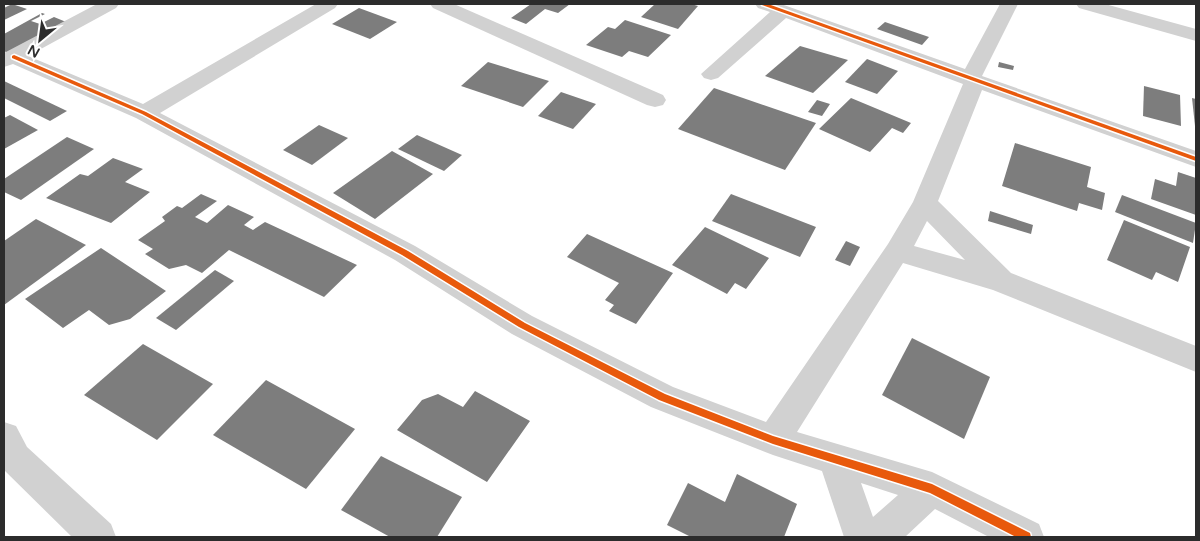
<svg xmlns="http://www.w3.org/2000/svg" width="1200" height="541" font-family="'Varela Round',sans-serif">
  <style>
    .building { fill: #7d7d7d }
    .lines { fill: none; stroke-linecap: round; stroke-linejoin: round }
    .minor { fill: #d1d1d1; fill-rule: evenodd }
    .cycleway-casing { stroke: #fff; stroke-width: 3 }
    .cycleway { fill: #e8590c; fill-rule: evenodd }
  </style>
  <rect width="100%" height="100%" fill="#fff"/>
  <g class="building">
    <path d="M12 4 27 9 4 20V8Z"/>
    <path d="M531 4H570L558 13 545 9 526 24 511 18Z"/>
    <path d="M655 4H691L698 6 678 29 641 17Z"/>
    <path d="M359 8 397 22 370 39 332 24Z"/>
    <path d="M42 13 45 14 31 21 40 24 54 17 71 24 14 56 4 51V34Z"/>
    <path d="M625 20 671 35 648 57 629 51 622 57 586 45 608 27 615 29Z"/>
    <path d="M885 22 929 37 922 45 877 29Z"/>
    <path d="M800 46 848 60 813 93 765 76Z"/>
    <path d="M867 59 898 71 877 94 845 82Z"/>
    <path d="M488 62 549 81 523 107 461 86Z"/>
    <path d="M999 62 1014 66 1013 70 998 67Z"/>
    <path d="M4 81 67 111 50 121 4 98Z"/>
    <path d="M1144 86 1180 95 1181 126 1143 116Z"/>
    <path d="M714 88 816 123 785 170 678 129Z"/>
    <path d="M561 92 596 104 573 129 538 116Z"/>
    <path d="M851 98 911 123 903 133 892 128 870 152 819 129Z"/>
    <path d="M1192 98 1196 99V126H1195Z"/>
    <path d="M817 100 830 104 822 116 808 112Z"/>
    <path d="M10 115 38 130 4 149V118Z"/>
    <path d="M319 125 348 138 312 165 283 150Z"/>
    <path d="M417 135 462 155 444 171 398 149Z"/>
    <path d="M67 137 94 149 21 200 4 192V179Z"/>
    <path d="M1015 143 1091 167 1087 187 1105 193 1102 210 1079 203 1077 211 1002 186Z"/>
    <path d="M392 151 433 174 375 219 333 193Z"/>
    <path d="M113 158 143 169 125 182 150 192 111 223 46 198 80 174 88 176Z"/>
    <path d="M1178 172 1196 178V215L1151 199 1155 179 1176 186Z"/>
    <path d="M201 194 217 201 195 217 207 223 228 205 254 217 244 225 253 230 265 222 357 265 324 297 229 250 202 273 186 265 169 269 145 254 153 249 138 240 165 221 162 217 177 206 182 208Z"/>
    <path d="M731 194 816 227 800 257 712 221Z"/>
    <path d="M1122 195 1196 223 1193 243 1115 212Z"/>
    <path d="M990 211 1033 225 1031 234 988 221Z"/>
    <path d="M36 219 86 245 4 305V241Z"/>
    <path d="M1124 220 1190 247 1178 282 1156 272 1152 280 1107 260Z"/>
    <path d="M705 227 769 258 746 289 735 283 727 294 672 265Z"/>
    <path d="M587 234 673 273 636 324 609 311 614 305 605 300 619 283 567 257Z"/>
    <path d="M846 241 860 247 850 266 835 260Z"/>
    <path d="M101 248 166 291 130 319 109 325 89 310 63 328 25 299Z"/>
    <path d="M215 270 234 281 176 330 156 318Z"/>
    <path d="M912 338 990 377 964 439 882 395Z"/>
    <path d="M143 344 213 384 157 440 84 395Z"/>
    <path d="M266 380 355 429 306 489 213 435Z"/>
    <path d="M475 391 530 421 487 482 397 430 422 400 438 394 463 407Z"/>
    <path d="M381 456 462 497 437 537H390L341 510Z"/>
    <path d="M737 474 797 504 784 537H691L667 525 688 483 725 502Z"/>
  </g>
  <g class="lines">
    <g class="minor">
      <path d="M97 4H119L116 8 28 56 143 104 316 4H338L335 8 160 113 415 246 532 316 673 387 766 422 888 244 913 202 963 84 786 18 718 78 711 80 704 78 701 74 770 12 758 8 755 4H781L965 69 1000 4H1018L982 76 1196 151V167L982 90 938 201 1011 273 1196 346V372L993 290 903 263 797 432 932 472 1039 524 1044 537H989L935 509 905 537H844L822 471 773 455 651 407 512 334 395 260 136 118 13 64 4 67V53ZM927 221 965 260 914 246ZM861 483 898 495 873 517Z"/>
      <path d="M430 4H454L663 95 666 100 663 105 655 107 647 105 433 8Z"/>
      <path d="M1076 4H1105L1196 29V41L1079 8Z"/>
      <path d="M4 422 16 426 27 447 111 524 116 537H72L4 470Z"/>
    </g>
    <g class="cycleway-casing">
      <g id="cycleway">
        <path d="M762 4H768L1196 157V161L762 5Z"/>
        <path d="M14 55 146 112 408 251 525 323 665 394 773 436 932 484 1030 533 1031 537H1016L930 493 773 444 659 400 519 327 402 255 142 114 12 58V56Z"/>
      </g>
    </g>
    <use href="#cycleway" class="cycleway"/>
  </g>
  <rect width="1200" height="541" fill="none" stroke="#2c2c2c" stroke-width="10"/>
  <g transform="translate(40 40) rotate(209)" stroke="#ffffff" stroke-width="4" paint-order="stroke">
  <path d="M0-4L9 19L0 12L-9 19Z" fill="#2c2c2c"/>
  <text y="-8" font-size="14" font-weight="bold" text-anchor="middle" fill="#2c2c2c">N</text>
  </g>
</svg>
